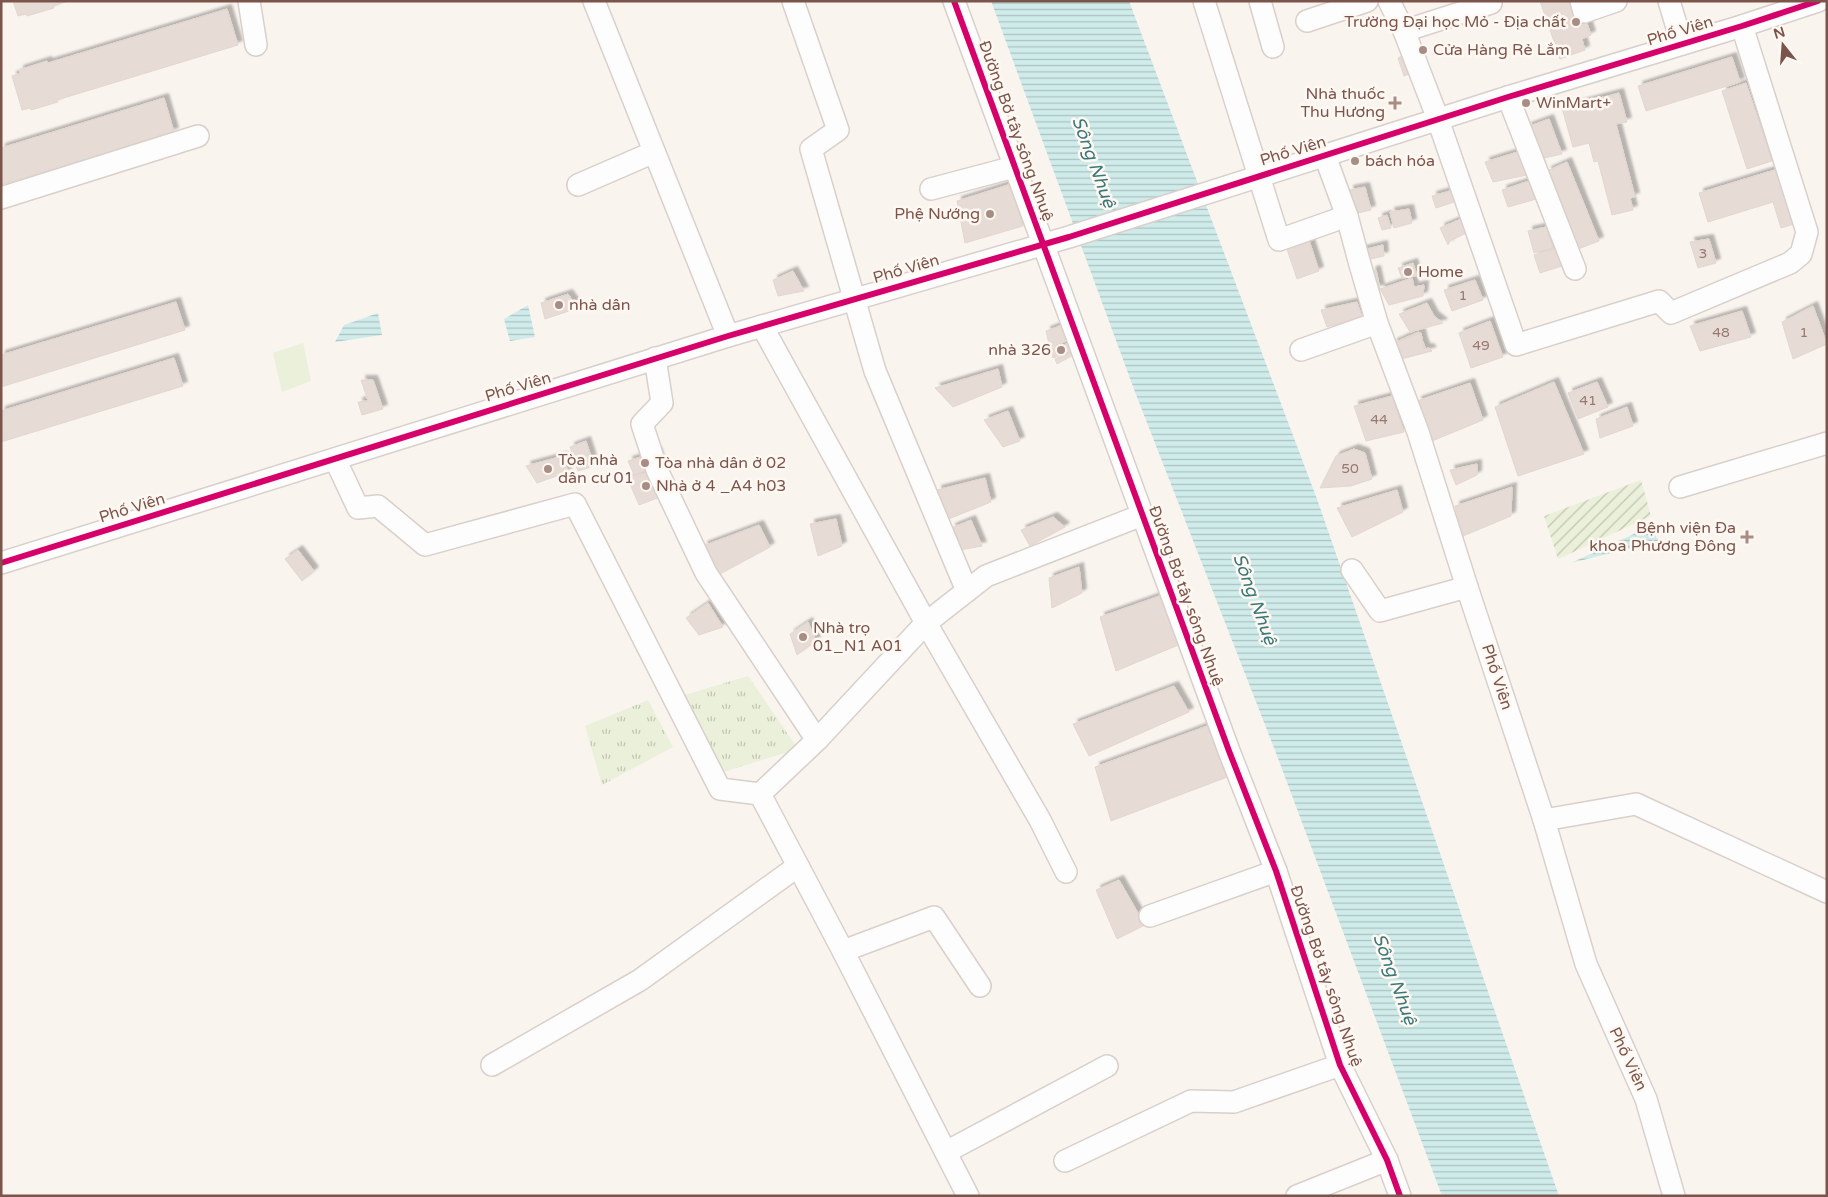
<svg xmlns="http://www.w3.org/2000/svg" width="1828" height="1197" font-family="'Varela Round',sans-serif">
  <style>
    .grass { fill: url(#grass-tufts) }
    .garden { fill: url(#garden-furrows) }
    .pitch { fill: #eaf0d9 }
    .water { fill: url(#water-rules) }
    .building { fill: #e7dbd6; stroke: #e3d6d0; filter: url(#shadow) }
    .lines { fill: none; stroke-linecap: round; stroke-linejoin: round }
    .minor-casing { stroke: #d9cfcb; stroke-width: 24 }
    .minor { stroke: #fefdfd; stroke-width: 21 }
    .cycleway-casing { stroke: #fff8f2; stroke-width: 9 }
    .cycleway { stroke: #d6006c; stroke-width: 6 }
    .poi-dot { fill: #a78d84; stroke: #fff8f2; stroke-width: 2 }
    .labels { text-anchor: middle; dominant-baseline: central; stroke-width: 5; stroke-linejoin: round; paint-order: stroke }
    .number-label { font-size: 14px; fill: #987970 }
    .poi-label { font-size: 16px; fill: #7b554b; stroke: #fff8f2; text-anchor: start }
    .street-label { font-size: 16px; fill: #7b554b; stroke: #fff8f2 }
    .water-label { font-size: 18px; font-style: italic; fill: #3a7879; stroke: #fff8f2 }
  </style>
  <defs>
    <pattern id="grass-tufts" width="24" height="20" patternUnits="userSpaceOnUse" patternTransform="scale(1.25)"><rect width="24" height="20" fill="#eaf0d9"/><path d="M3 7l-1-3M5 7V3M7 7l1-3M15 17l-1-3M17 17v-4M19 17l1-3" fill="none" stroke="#c3c5b2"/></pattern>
    <pattern id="garden-furrows" width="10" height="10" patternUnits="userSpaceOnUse" patternTransform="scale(1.25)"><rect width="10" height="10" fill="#eaf0d9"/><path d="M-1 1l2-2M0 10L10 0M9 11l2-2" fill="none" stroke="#c3c5b2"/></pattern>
    <pattern id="water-rules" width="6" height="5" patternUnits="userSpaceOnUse" patternTransform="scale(1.25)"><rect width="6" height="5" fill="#cfeceb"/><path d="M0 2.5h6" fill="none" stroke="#adc2c0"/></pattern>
    <filter id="shadow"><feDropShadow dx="4.5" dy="-4.5" stdDeviation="1" flood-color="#0004"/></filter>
  </defs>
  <rect width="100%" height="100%" fill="#faf4ef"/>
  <g class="grass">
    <path d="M748 676 798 749 720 773 678 697Z"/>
    <path d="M648 700 673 747 602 785 585 726Z"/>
  </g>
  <path class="garden" d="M1641 480 1651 516 1558 559 1544 516Z"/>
  <path class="pitch" d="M303 343 311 381 282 392 273 353Z"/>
  <g class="water">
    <path d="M991 1H1129L1317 499 1559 1196H1442L1276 753 1135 392Z"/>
    <path d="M528 305 535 337 510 341 504 319Z"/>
    <path d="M378 313 382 335 335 342 344 325Z"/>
    <path d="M1649 527 1659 541 1571 563Z"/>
  </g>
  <g class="building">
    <path d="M13 1H68L53 6 54 8 27 16 26 14 18 16Z"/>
    <path d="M1540 1H1571L1585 17 1591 35 1582 39 1585 50 1560 59Z"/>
    <path d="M227 9 238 45 57 100 58 102 31 110 30 108 22 110 12 76 20 73 19 70 47 61 48 63Z"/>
    <path d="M1407 53 1415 72 1404 76 1398 58Z"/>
    <path d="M1732 57 1740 82 1646 111 1638 86Z"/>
    <path d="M1746 83 1772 161 1747 169 1722 91Z"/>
    <path d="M1619 93 1627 122 1616 124 1635 197 1630 198 1633 210 1612 215 1598 161 1594 162 1589 143 1573 147 1562 108Z"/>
    <path d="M164 98 174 132 1 185V148Z"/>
    <path d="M1549 119 1562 154 1540 159 1527 127Z"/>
    <path d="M1521 151 1527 175 1493 182 1485 162Z"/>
    <path d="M1567 162 1599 241 1578 249 1547 171Z"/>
    <path d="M1781 168 1798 223 1781 228 1773 202 1708 222 1699 193Z"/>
    <path d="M1535 179 1540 198 1508 207 1502 190Z"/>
    <path d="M1011 184 1023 226 965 243 957 201Z"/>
    <path d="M1365 187 1371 210 1354 214 1349 190Z"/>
    <path d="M1457 189 1460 200 1436 208 1432 196Z"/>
    <path d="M1409 209 1412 223 1394 228 1390 212Z"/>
    <path d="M1387 215 1391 228 1382 230 1378 218Z"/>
    <path d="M1468 216 1474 229 1450 241 1448 245 1440 228Z"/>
    <path d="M1546 227 1553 248 1534 253 1528 231Z"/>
    <path d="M1308 237 1319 271 1297 279 1285 243Z"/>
    <path d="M1709 239 1716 263 1698 268 1690 242Z"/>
    <path d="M1383 245 1384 256 1362 261 1358 251Z"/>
    <path d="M1559 247 1565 265 1540 273 1534 255Z"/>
    <path d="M1413 263 1417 276 1402 278 1398 268Z"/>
    <path d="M1376 270 1380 289 1367 290 1372 271Z"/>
    <path d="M793 271 804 291 778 296 773 280Z"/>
    <path d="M1412 278 1414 287 1424 285 1423 296 1389 305 1380 289Z"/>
    <path d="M1475 280 1483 300 1452 311 1444 290Z"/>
    <path d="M568 294 578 308 545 319 541 303Z"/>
    <path d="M176 302 185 330 1 387V355Z"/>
    <path d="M1357 302 1362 317 1327 327 1321 310Z"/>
    <path d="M1427 303 1434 316 1443 323 1410 332 1399 314Z"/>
    <path d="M1813 306 1827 344 1793 359 1782 322Z"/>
    <path d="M1742 311 1751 337 1700 351 1690 326Z"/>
    <path d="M1490 321 1503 357 1471 368 1459 333Z"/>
    <path d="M1065 324 1069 340 1050 348 1046 331Z"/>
    <path d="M1419 332 1427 352 1405 358 1400 340Z"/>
    <path d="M1421 333 1424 349 1429 348 1432 351 1397 360 1393 343Z"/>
    <path d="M1069 343 1072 351 1053 358 1051 349Z"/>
    <path d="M1073 352 1075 354 1057 364 1055 359Z"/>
    <path d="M174 358 183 386 1 442V411Z"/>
    <path d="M998 369 1002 387 953 407 935 388Z"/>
    <path d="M361 380H373L383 409 362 415 358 402 368 401Z"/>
    <path d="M1554 382 1584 454 1518 476 1495 407Z"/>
    <path d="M1597 382 1608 407 1578 419 1568 393Z"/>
    <path d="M1470 383 1483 420 1432 441 1417 401Z"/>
    <path d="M1392 396 1404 432 1366 441 1354 406Z"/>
    <path d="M1627 407 1633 426 1600 438 1596 419Z"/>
    <path d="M1008 411 1020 441 1003 447 984 420Z"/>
    <path d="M586 441 594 466 578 471 570 447Z"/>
    <path d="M1354 449 1365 453 1372 479 1351 486 1320 488 1336 456Z"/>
    <path d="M657 452 661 465 634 475 628 461Z"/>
    <path d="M563 456 568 472 537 483 526 466Z"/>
    <path d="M1477 464V475L1456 485 1450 470Z"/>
    <path d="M657 470 665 495 639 505 627 477Z"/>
    <path d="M985 478 991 502 946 520 937 490Z"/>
    <path d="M1512 487 1511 516 1463 536 1455 506Z"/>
    <path d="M1397 490 1403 512 1352 537 1337 508Z"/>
    <path d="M1053 517 1065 527 1030 546 1021 530Z"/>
    <path d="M836 519 842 546 818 556 810 524Z"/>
    <path d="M971 520 982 546 960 550 951 528Z"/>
    <path d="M759 525 770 547 718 575 703 546Z"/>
    <path d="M298 550 314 571 302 581 285 559Z"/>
    <path d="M1079 567 1082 593 1052 608 1049 578Z"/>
    <path d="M1165 594 1183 643 1116 671 1100 617Z"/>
    <path d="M708 603 723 627 699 635 686 618Z"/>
    <path d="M808 622 816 641 797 655 790 634Z"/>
    <path d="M1174 686 1189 712 1089 756 1073 724Z"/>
    <path d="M1218 722 1238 773 1111 821 1095 767Z"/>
    <path d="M1119 880 1145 925 1117 939 1096 890Z"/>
  </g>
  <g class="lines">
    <g class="minor-casing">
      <g id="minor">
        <path d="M249 1 256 45"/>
        <path d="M594 1 728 336"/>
        <path d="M793 1 838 130 811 149 875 371 967 591"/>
        <path d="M954 1 1229 751 1276 871 1340 1065 1387 1160 1400 1196"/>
        <path d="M1204 1 1279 240 1347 216"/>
        <path d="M1260 1 1273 47"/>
        <path d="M1389 1 1404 31 1436 114 1516 345 1659 301 1671 313 1790 263 1801 254 1807 232 1742 26"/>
        <path d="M1581 1 1584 12 1616 1"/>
        <path d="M1669 1 1682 44"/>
        <path d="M1307 21 1367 1"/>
        <path d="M1404 31 1491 3"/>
        <path d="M1508 97 1575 269"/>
        <path d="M1325 156 1347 216 1359 261 1377 323 1418 432 1467 587 1544 820 1586 964 1646 1099 1674 1196"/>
        <path d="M578 185 654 152"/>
        <path d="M931 189 1014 167"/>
        <path d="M1 198 198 136"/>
        <path d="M762 326 926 623 1040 820 1066 872"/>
        <path d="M1301 350 1377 323"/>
        <path d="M655 358 662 403 642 424 657 470 706 573 817 740"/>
        <path d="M335 459 358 508 378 506 425 545 575 504 720 789 760 794"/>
        <path d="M1680 487 1827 443"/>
        <path d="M1 563 728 336 1069 237 1508 97 1742 26 1818 1"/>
        <path d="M1352 570 1380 611 1467 587"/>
        <path d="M760 794 817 740 926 623 986 576 1142 515"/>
        <path d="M760 794 843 951 968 1196"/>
        <path d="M1544 820 1636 804 1827 892"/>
        <path d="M1150 916 1276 871"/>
        <path d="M843 951 934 917 980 986"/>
        <path d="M492 1065 640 980 798 866"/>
        <path d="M946 1152 1107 1066"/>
        <path d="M1065 1161 1191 1101 1234 1102 1340 1065"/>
        <path d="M1297 1196 1387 1160"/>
      </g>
    </g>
    <use href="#minor" class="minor"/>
    <g class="cycleway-casing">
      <g id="cycleway">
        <path d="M954 1 1229 751 1276 871 1340 1065 1387 1160 1400 1196"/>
        <path d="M1 563 728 336 1069 237 1508 97 1742 26 1818 1"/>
      </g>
    </g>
    <use href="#cycleway" class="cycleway"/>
  </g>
  <g class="poi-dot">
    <circle cx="1576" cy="22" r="5"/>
    <circle cx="1423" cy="50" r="5"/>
    <path d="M1392.5 95.5h5v5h5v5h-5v5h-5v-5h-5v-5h5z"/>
    <circle cx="1526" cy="103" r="5"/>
    <circle cx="1355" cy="161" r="5"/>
    <circle cx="990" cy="214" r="5"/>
    <circle cx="1408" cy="272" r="5"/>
    <circle cx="559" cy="305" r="5"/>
    <circle cx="1061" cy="350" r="5"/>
    <circle cx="645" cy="463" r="5"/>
    <circle cx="548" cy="469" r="5"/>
    <circle cx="646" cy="486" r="5"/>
    <path d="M1744.5 529.5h5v5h5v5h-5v5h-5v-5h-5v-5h5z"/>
    <circle cx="803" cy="637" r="5"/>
  </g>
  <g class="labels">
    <g class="number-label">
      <text x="1703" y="253">3</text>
      <text x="1463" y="295">1</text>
      <text x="1721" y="332">48</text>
      <text x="1804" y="332">1</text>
      <text x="1481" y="345">49</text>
      <text x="1588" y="400">41</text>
      <text x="1379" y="419">44</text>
      <text x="1350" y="468">50</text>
    </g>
    <g class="poi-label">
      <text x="1566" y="22" text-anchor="end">Trường Đại học Mỏ - Địa chất</text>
      <text x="1433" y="50">Cửa Hàng Rẻ Lắm</text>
      <text x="1385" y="94" text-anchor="end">Nhà thuốc<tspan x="1385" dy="18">Thu Hương</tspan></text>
      <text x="1536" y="103">WinMart+</text>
      <text x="1365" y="161">bách hóa</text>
      <text x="980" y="214" text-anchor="end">Phệ Nướng</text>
      <text x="1418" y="272">Home</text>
      <text x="569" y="305">nhà dân</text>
      <text x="1051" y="350" text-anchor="end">nhà 326</text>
      <text x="558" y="460">Tòa nhà<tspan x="558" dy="18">dân cư 01</tspan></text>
      <text x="655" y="463">Tòa nhà dân ở 02</text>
      <text x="656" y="486">Nhà ở 4 _A4 h03</text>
      <text x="1736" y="528" text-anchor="end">Bệnh viện Đa<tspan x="1736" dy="18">khoa Phương Đông</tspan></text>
      <text x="813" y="628">Nhà trọ<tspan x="813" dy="18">01_N1 A01</tspan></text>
    </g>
    <g class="street-label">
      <text transform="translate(1680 31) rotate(-17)">Phố Viên</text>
      <text transform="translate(1016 131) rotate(70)">Đường Bờ tây sông Nhuệ</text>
      <text transform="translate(1293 151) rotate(-17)">Phố Viên</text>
      <text transform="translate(906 269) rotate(-16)">Phố Viên</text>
      <text transform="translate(518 387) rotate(-17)">Phố Viên</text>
      <text transform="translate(132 508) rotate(-17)">Phố Viên</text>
      <text transform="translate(1186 596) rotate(70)">Đường Bờ tây sông Nhuệ</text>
      <text transform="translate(1497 677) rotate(72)">Phố Viên</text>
      <text transform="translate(1326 976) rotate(71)">Đường Bờ tây sông Nhuệ</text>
      <text transform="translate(1628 1059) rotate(65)">Phố Viên</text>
    </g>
    <g class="water-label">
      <text transform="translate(1094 162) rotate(70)">Sông Nhuệ</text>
      <text transform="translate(1255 599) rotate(70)">Sông Nhuệ</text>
      <text transform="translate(1395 979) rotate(70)">Sông Nhuệ</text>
    </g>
  </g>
  <rect width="1828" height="1197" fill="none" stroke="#7b554b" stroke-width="5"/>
  <g transform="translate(1783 45) rotate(343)" stroke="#fff8f2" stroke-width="4" paint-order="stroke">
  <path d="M0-4L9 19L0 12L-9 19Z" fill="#7b554b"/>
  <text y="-8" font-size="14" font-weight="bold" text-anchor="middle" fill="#7b554b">N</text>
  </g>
</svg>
